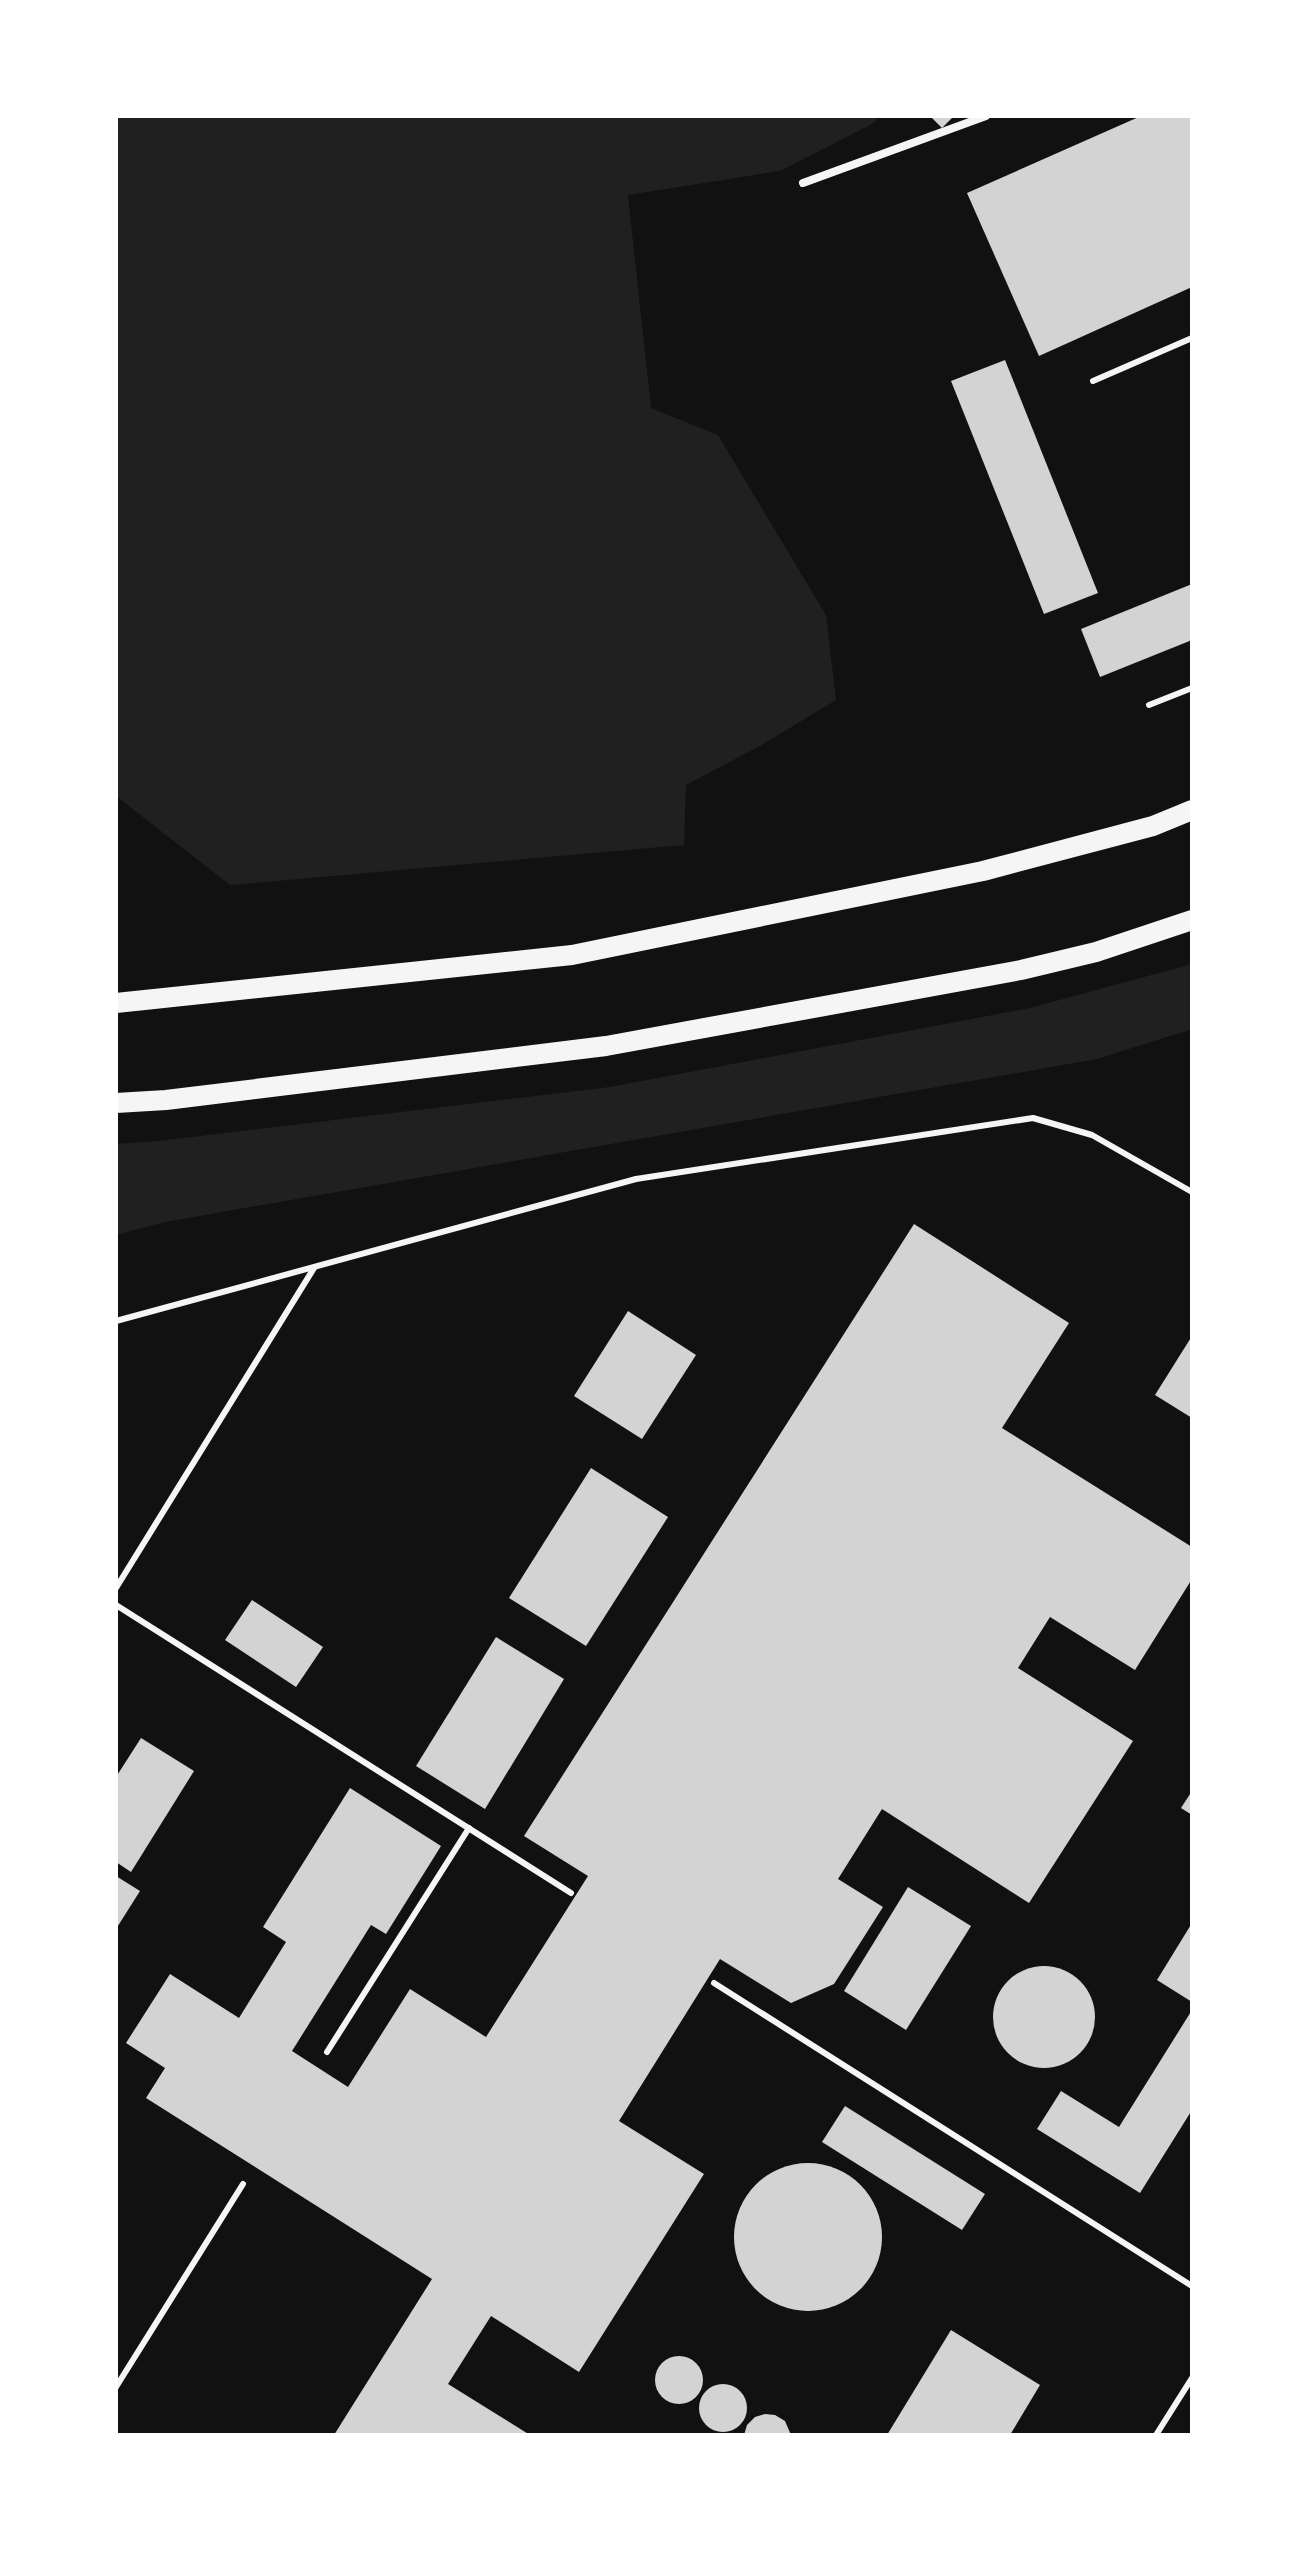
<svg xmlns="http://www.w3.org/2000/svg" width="1308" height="2551" font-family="'PT Serif',serif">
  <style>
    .green { fill: #202020 }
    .building { fill: #d3d3d3 }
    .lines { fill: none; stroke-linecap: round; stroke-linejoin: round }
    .service { stroke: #f5f5f5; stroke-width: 6 }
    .minor { stroke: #f5f5f5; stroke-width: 8 }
    .primary { stroke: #f5f5f5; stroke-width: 20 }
  </style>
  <rect width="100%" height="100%" fill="#111"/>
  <g class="green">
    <path d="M116 116H876V122L780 171 628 195 651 408 718 435 826 615 836 700 760 746 686 785 684 845 230 885 116 796Z"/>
    <path d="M1192 964V1029L1097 1059 165 1222 116 1235V1144L158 1141 610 1087 1030 1008Z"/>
  </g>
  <g class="building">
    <path d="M930 116H954L942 128Z"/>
    <path d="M1141 116H1192V287L1039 356 967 193Z"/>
    <path d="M1005 360 1098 593 1044 614 951 381Z"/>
    <path d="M1192 584V640L1100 677 1081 629Z"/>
    <path d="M914 1224 1069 1323 1002 1428 1192 1547V1579L1135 1670 1050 1617 1018 1668 1133 1741 1029 1903 882 1809 838 1879 883 1907 834 1984 791 2003 720 1959 619 2121 704 2174 579 2372 491 2316 448 2384 530 2435H334L432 2279 146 2098 165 2068 126 2043 170 1974 239 2018 286 1942 263 1927 350 1788 441 1846 386 1934 371 1925 292 2051 348 2087 410 1989 486 2037 588 1876 524 1836Z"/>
    <path d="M628 1311 696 1355 642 1439 574 1396Z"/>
    <path d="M1192 1336V1418L1155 1395Z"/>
    <path d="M591 1468 668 1517 586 1646 509 1598Z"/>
    <path d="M252 1600 323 1647 296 1687 225 1640Z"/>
    <path d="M496 1637 564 1679 485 1809 416 1766Z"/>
    <path d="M141 1738 194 1771 131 1872 116 1862V1777Z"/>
    <path d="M1192 1791V1815L1181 1808Z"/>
    <path d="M116 1876 140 1891 116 1929Z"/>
    <path d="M908 1887 971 1926 906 2030 844 1991Z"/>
    <path d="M1192 1923V2002L1157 1980Z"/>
    <circle cx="1044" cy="2017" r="51"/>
    <path d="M1192 2010V2110L1140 2193 1037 2129 1061 2091 1119 2127Z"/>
    <path d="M845 2106 985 2194 962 2230 822 2142Z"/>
    <circle cx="808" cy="2237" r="74"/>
    <path d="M951 2330 1040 2385 1010 2435H887Z"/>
    <circle cx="679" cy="2380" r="24"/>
    <circle cx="723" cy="2408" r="24"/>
    <path d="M765 2414 775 2415 785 2421 791 2435H744L747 2425 755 2417Z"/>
  </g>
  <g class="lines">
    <g class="service">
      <path d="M1093 381 1192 338"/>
      <path d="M1149 705 1192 688"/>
      <path d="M116 1321 636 1179 1033 1118 1092 1135 1192 1192"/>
      <path d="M116 1588 314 1268"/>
      <path d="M116 1605 571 1893"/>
      <path d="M714 1983 1192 2286"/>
      <path d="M327 2052 469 1828"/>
      <path d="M116 2387 243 2184"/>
      <path d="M1156 2435 1192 2378"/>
    </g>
    <path class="minor" d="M803 183 986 116"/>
    <g class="primary">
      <path d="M116 1003 572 955 983 871 1153 826 1192 810"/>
      <path d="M116 1103 166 1100 606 1046 1021 970 1096 952 1192 920"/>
    </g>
  </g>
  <rect width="1308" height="2551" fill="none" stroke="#ffffff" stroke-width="236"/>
</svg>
